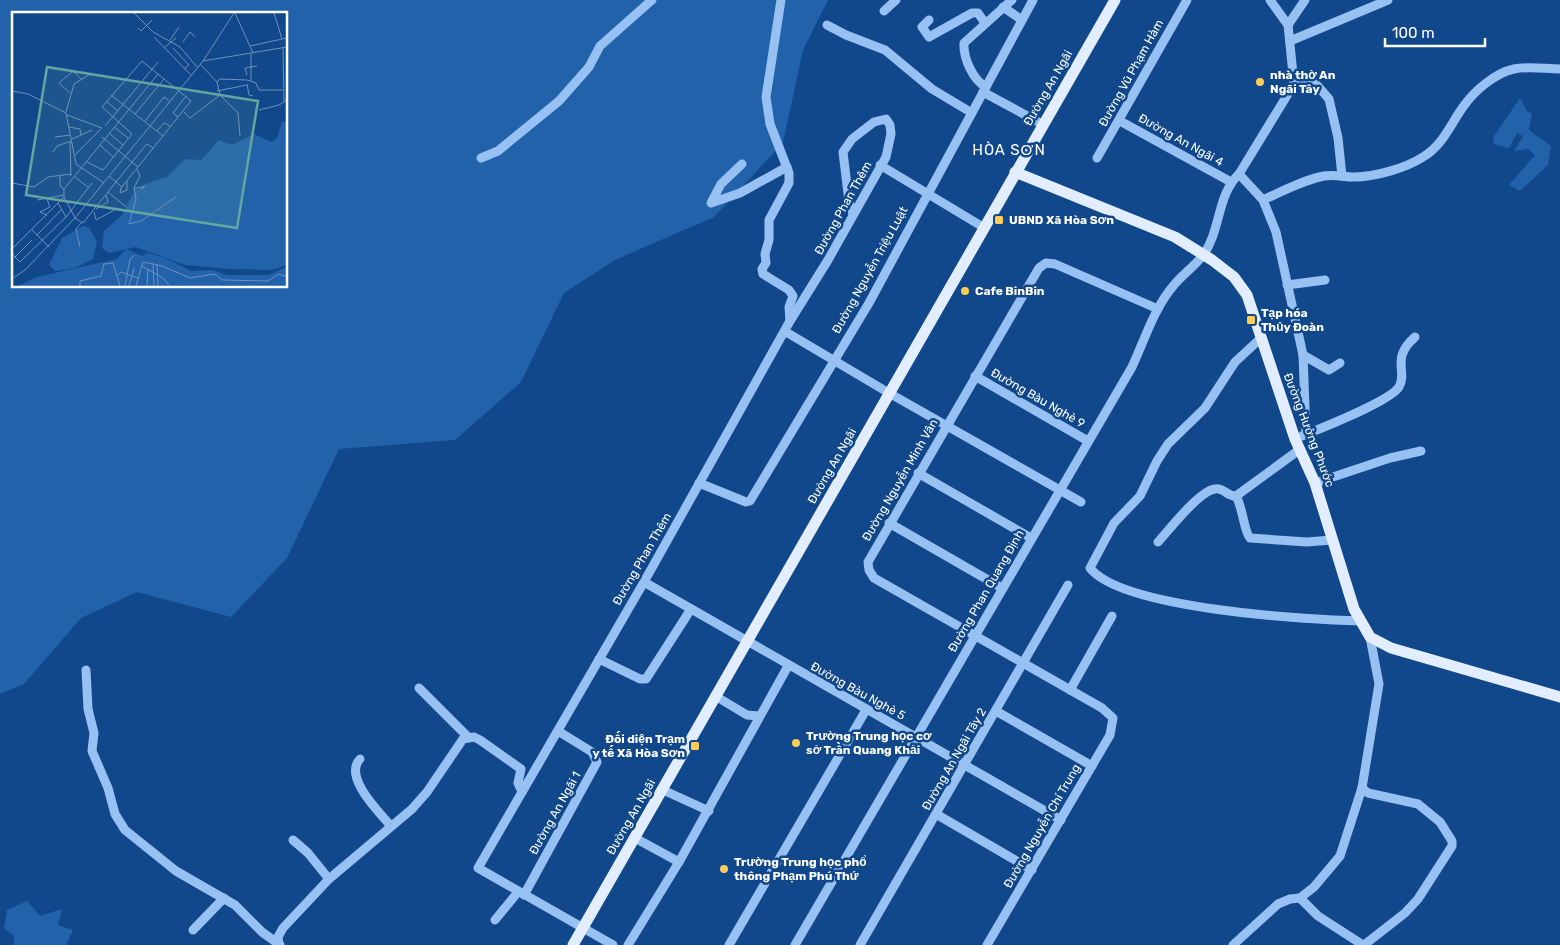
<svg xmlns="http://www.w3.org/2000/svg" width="1560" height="945" font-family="Rubik,sans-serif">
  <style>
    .green { fill: #2262ab; fill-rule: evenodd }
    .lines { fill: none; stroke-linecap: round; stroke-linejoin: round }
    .minor { stroke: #97c1f2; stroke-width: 9 }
    .major { stroke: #e2eeff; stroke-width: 11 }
    .poi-dot { fill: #ffcc58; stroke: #11488b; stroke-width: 2 }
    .labels { text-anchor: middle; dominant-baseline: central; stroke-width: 5; stroke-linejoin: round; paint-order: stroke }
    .street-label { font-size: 12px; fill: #fff; stroke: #11488b }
    .poi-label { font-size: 12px; font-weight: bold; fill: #fff; stroke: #11488b; text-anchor: start }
    .quarter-label { font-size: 15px; letter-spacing: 1px; fill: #fff; stroke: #11488b }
    .inset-road { fill: none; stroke: #7091b9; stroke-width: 1 }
    .view { fill: #63a6a1; fill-opacity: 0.15; stroke: #63a6a1; stroke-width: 2.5 }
    .inset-edge { fill: none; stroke: #fff; stroke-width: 2.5 }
  </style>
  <rect width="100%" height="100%" fill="#11488b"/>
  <g class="green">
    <path d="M0 0H828L803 50 783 143 714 217 615 260 564 293 521 382 455 440 339 449 287 558 231 617 137 592 81 618 24 684 0 694ZM14 14H286V286H14Z"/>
    <path d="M1520 98 1527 111 1532 114 1529 130 1551 146 1548 165 1520 191 1509 185 1535 155 1528 149 1514 151 1523 136 1517 133 1509 148 1493 144 1494 136Z"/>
    <path d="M27 901 40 916 62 909 58 925 73 930 66 945H14V936L4 928 7 910Z"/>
  </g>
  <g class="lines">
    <g class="minor">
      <path d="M781 0 766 97 770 124 789 173V183L769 220V240L765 254 766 263 762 269 763 274 789 290 793 296 789 307 790 321"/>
      <path d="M1003 7 1022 20"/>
      <path d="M884 11 896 0"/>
      <path d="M929 20 922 27 929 37 972 13H978L985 23"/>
      <path d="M827 25 846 35 885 50 932 89 972 113"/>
      <path d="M1288 25 1305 0"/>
      <path d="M1290 41 1388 0"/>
      <path d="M1294 84H1316L1329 99 1338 138 1342 176"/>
      <path d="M986 87C973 80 963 58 964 43L1012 0"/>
      <path d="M983 92 1042 124"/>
      <path d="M1120 121 1231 182"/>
      <path d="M481 158 498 151 559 101 589 67 600 46 652 0"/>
      <path d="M1097 158 1187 0"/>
      <path d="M742 164 721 184 711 203 740 193 787 167"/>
      <path d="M880 165 983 227"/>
      <path d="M1239 174 1263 200 1276 232 1303 355 1306 434"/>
      <path d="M1263 200C1283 191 1303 180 1324 176 1334 174 1344 177 1354 177 1375 177 1406 168 1423 157 1443 145 1450 125 1463 107 1474 91 1495 73 1514 69 1528 66 1546 69 1560 69"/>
      <path d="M1287 285 1325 280"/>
      <path d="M786 332 889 393 1081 502"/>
      <path d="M1261 338 1235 362 1205 408 1168 444 1157 461 1140 496 1114 523 1090 568C1122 609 1308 620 1361 621"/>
      <path d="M1303 355 1329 370 1340 363"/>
      <path d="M975 376 1088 441"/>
      <path d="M1302 436C1321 428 1389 402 1399 387 1408 371 1390 359 1415 337"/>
      <path d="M918 473 1031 538"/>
      <path d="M699 483 746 502 750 501 869 303 1033 0"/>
      <path d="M1315 483 1390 458 1421 451"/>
      <path d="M1236 496C1243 508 1244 532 1250 538L1307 542 1332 540"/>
      <path d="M889 523 1002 588"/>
      <path d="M1158 542C1169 530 1199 491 1215 489 1223 487 1228 497 1236 496L1299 450"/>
      <path d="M644 582 1061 820"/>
      <path d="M599 659 640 679H646L691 609"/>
      <path d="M86 670 88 709 94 733 92 751 108 788 115 814 125 830 176 871 235 905 262 932 280 945"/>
      <path d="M419 688 468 737"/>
      <path d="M1070 690 1112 616"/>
      <path d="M717 697 747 715 759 716"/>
      <path d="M996 711 1092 766"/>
      <path d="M360 759C343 777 379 812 391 826"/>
      <path d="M1362 788 1368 793 1418 804 1440 822 1452 841V846L1418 899 1405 913 1364 945"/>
      <path d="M663 790 709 811"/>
      <path d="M936 814 1032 870"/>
      <path d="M635 838 679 862 788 666"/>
      <path d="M293 840 308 853 329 879"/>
      <path d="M524 895 597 762 592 752 558 731"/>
      <path d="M1300 898 1318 916 1363 945"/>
      <path d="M495 920 518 892"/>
      <path d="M193 930 224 898"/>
      <path d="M279 944 278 937 283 928 329 879 412 809 427 792 463 739 474 737 480 740 521 769 518 783 522 792"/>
      <path d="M613 945 478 868 644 582 790 321 828 260 886 157 891 134 890 125 886 119 874 122 852 139 843 152 849 202 853 215"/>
      <path d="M628 945 679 862"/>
      <path d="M729 945 866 710"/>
      <path d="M795 945 1132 367C1145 339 1154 308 1174 285 1183 274 1196 265 1204 254 1221 229 1217 195 1239 174L1294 84 1288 25 1270 0"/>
      <path d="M860 945 1068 585"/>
      <path d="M987 945 1110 735 1113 718 1102 708 874 578 869 570 868 562 1039 268 1046 263 1055 264 1158 309"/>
      <path d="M1233 945 1278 904 1290 899 1300 898 1314 887 1340 856 1362 788 1379 684 1370 637"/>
    </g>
    <g class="major">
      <path d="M1015 172 1175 237 1212 260 1234 277 1247 295 1295 439 1315 483 1354 609 1370 637 1391 648 1560 697"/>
      <path d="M573 945 1115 0"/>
    </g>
  </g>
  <g class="poi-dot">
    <circle cx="1260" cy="82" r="5"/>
    <rect x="994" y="215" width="10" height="10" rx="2.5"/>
    <circle cx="965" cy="291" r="5"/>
    <rect x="1246" y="315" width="10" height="10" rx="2.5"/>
    <circle cx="796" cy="743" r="5"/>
    <rect x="690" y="741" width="10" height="10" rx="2.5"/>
    <circle cx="724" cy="869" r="5"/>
  </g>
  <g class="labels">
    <g class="street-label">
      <text transform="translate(1131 73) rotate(-61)">Đường Vũ Phạm Hàm</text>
      <text transform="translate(1048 88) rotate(-60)">Đường An Ngãi</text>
      <text transform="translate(1181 140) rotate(29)">Đường An Ngãi 4</text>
      <text transform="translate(843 208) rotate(-61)">Đường Phan Thêm</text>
      <text transform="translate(870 270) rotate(-61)">Đường Nguyễn Triệu Luật</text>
      <text transform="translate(1038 398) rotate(30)">Đường Bàu Nghè 9</text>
      <text transform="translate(1309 430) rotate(69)">Đường Hưởng Phước</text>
      <text transform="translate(832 466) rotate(-60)">Đường An Ngãi</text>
      <text transform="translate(900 480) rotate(-60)">Đường Nguyễn Minh Vân</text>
      <text transform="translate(642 559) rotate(-60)">Đường Phan Thêm</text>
      <text transform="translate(986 591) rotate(-60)">Đường Phan Quang Định</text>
      <text transform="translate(858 691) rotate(29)">Đường Bàu Nghè 5</text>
      <text transform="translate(954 759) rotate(-60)">Đường An Ngãi Tây 2</text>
      <text transform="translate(555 813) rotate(-61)">Đường An Ngãi 1</text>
      <text transform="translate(631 817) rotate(-60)">Đường An Ngãi</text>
      <text transform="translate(1042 826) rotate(-60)">Đường Nguyễn Chí Trung</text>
    </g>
    <g class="poi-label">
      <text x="1270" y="75">nhà thờ An<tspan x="1270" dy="14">Ngãi Tây</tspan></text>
      <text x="1009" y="220">UBND Xã Hòa Sơn</text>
      <text x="975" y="291">Cafe BinBin</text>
      <text x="1261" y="313">Tạp hóa<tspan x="1261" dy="14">Thủy Đoàn</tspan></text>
      <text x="806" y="736">Trường Trung học cơ<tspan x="806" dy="14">sở Trần Quang Khải</tspan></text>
      <text x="685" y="739" text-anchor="end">Đối diện Trạm<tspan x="685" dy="14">y tế Xã Hòa Sơn</tspan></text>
      <text x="734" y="862">Trường Trung học phổ<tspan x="734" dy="14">thông Phạm Phú Thứ</tspan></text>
    </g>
    <g class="quarter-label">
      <text x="1009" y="150">HÒA SƠN</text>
    </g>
  </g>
  <g transform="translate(12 12)">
    <rect width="275" height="275" fill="#11488b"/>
    <path d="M275 109V253L260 258 218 257 173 253 124 235 97 241 90 236 92 219 110 203 122 180 133 172 155 165 173 147 189 148 207 128 220 133 242 122 259 130 265 126 270 110ZM71 214 77 216 85 229 81 247 63 256 43 259 37 253 50 226ZM114 237 130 244 135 241 151 245 179 259 200 258 215 263H256L275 255V274H6L25 265 105 247Z" fill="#2262ab"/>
    <path class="inset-road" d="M122 1 141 20 168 35 185 55M223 1 241 41M262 1 270 27M126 16 129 19 140 8M142 25 179 63M158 28 167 15M171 30 178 20 183 25M238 34 275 26M152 36 164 26M161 36 177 53 172 57M271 36 272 89M239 42V69M191 49 275 35M188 52 205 70 208 83 226 101 228 124M235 63 233 56 245 54M205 70 208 67 235 68 244 71 247 78H271M235 72 237 83 241 84M0 79 16 82 54 101 64 152 92 171M205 79 235 73M58 81 47 71 61 59 69 67M99 83 151 124M94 89 106 99M247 98 267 93 275 88M54 100 62 72 80 61M172 100 178 106 208 83M123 102 152 67M55 103 90 116 63 143M166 105 161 101 174 84M133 109 152 85 157 89M93 114 146 50M57 115 68 117 69 123M102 115 116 126M145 119 152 111 158 114M97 121 111 133M43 125 58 123M90 125 126 155M60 127 80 118M58 130 59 164M88 133 101 145M141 136 135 132 133 134 71 211 63 206 52 185V177L146 62M41 140 45 134 59 129M75 150 91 158 120 122 90 95 130 49 179 89 109 176 108 181 115 178V169M125 157 128 164 122 176 124 187 117 212 129 209 164 185M48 164V174L52 177M97 164 110 175M63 165 77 176M0 171 22 175 36 165 59 162M122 177 133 174 129 178M96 180 114 195M25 188 52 183M46 191 54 205M84 197 96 190 94 183M82 200 84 208 106 196M35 203 28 200 38 195 35 187M20 218 37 235M25 223 50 197M68 235 64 217 69 211M0 237 52 185M0 242 8 250 54 205 80 171M3 245 20 228M141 251 142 274M145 252 146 274M130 254 151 266 157 273M104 264 109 260 126 266M0 267 13 258 63 206 191 49 222 1M68 274V269L89 264 92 252 101 251 108 274M113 274 118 247 123 243M117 274 122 256M124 274 131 250 150 254 178 266 202 262 211 268 256 269 267 262 275 265M135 274 136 257"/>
    <path class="view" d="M35 55 246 89 225 216 14 183Z"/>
    <rect width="275" height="275" class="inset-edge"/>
  </g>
  <path d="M1385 38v8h100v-8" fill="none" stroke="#ffffff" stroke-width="2.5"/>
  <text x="1392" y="38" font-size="15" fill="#ffffff" stroke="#11488b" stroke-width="4" paint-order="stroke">100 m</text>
</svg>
